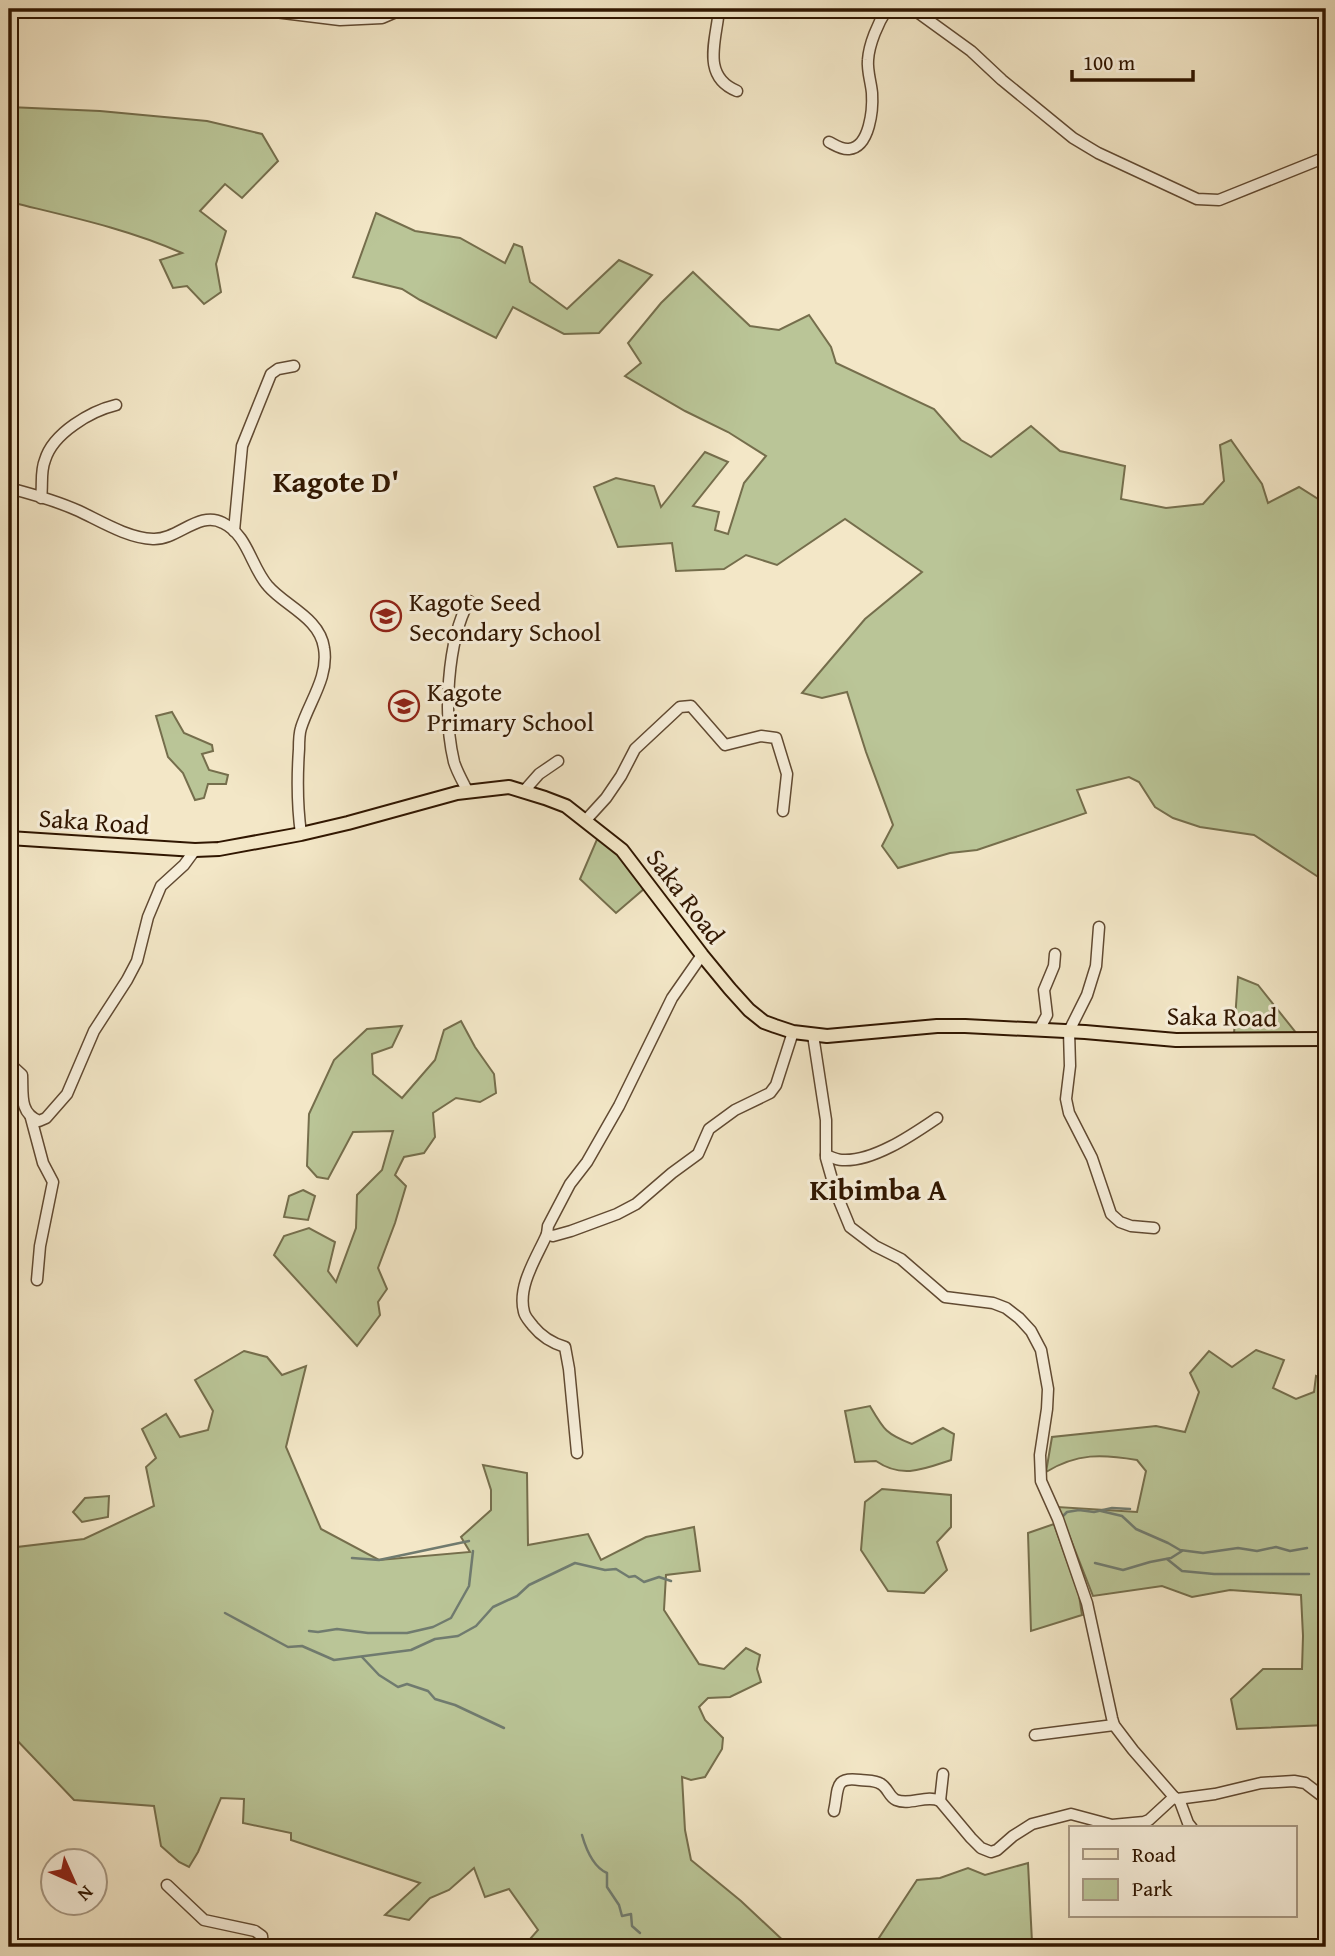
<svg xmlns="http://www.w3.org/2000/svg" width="1335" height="1956" font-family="'Gentium Book Plus',serif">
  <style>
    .green { fill: #bac597; stroke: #756e4c; stroke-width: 2 }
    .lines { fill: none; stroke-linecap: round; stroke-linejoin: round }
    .stream { stroke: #707b6f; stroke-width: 2.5 }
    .minor-casing { stroke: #614a32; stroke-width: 13 }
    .major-casing { stroke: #301600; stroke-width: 16 }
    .minor { stroke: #f7efdb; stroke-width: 10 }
    .major { stroke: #f3e7c7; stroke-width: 12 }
    .labels { text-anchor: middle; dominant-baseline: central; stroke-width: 6; stroke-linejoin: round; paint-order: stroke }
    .poi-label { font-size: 26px; fill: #301600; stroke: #f7efdb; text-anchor: start }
    .street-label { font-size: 26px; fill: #301600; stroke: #f7efdb }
    .quarter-label { font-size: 30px; font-weight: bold; fill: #301600; stroke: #f7efdb }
  </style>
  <rect width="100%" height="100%" fill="#f3e7c7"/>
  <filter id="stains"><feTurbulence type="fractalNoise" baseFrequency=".00286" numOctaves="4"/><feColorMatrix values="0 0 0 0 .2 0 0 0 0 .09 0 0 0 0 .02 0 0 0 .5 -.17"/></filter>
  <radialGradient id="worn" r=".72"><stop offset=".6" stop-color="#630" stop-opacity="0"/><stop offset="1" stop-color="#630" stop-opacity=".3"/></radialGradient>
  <g class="green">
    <path d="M9 107 100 111 207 121 262 134 278 161 242 198 225 184 200 211 226 231 216 264 221 292 204 304 187 286 173 288 160 260 182 253C128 229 71 217 14 203L16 234H9Z"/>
    <path d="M376 213 415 231 460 238 505 263 514 244 522 247 530 282 567 309 619 260 652 275 599 333 564 334 513 307 496 338 420 300 402 289 353 277Z"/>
    <path d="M693 272 750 326 779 330 809 315 831 347 836 363 934 409 961 440 991 457 1031 426 1060 451 1125 466 1121 499 1166 508 1203 504 1224 481 1220 445 1231 440 1262 484 1268 503 1299 487 1326 504V882L1254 835 1200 827 1173 818 1155 807 1139 782 1129 777 1077 790 1086 813 977 850 950 853 898 868 882 846 893 825 866 752 847 692 822 698 802 693 865 619 922 572 845 519 777 565 746 555 724 569 676 571 672 543 618 547 594 487 616 478 654 486 661 507 705 452 728 462 693 506 719 512 715 530 728 534 744 483 766 456 728 432 685 411 625 376 641 363 628 343 661 303Z"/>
    <path d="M172 712 184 733 212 745 213 751 202 754 209 770 228 775 226 784H208L204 798 195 800 183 773 168 757 156 716Z"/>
    <path d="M598 837 616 851 645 888 616 913 580 879Z"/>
    <path d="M1238 977 1258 985 1297 1034H1234Z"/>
    <path d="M461 1021 475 1047 494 1074 496 1093 480 1102 456 1098 433 1113 435 1137 424 1153 404 1157 395 1175 406 1186 395 1223 378 1268 387 1289 378 1302 380 1315 357 1346 274 1255 284 1236 309 1228 335 1242 328 1271 336 1282 356 1228 357 1195 382 1170 393 1131 353 1132 328 1179 317 1177 307 1166 309 1114 334 1060 367 1029 402 1026 392 1047 372 1054 373 1074 402 1098 435 1060 444 1030Z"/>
    <path d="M303 1190 315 1196 308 1220 284 1217 289 1196Z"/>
    <path d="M1256 1350 1284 1360 1273 1388 1296 1399 1314 1392 1316 1376 1326 1380V1725L1237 1729 1231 1699 1263 1669H1302L1303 1636 1301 1595 1230 1590 1192 1597 1162 1586 1093 1596 1058 1507 1137 1512 1146 1471 1137 1460C1102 1454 1077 1453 1046 1472L1052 1437 1156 1426 1185 1432 1199 1392 1190 1373 1209 1351 1232 1367Z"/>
    <path d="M244 1351 267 1357 282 1375 306 1366 286 1447 321 1529 379 1560 470 1552 461 1537 491 1510V1490L483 1465 527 1473 528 1545 588 1534 601 1560 646 1537 694 1527 700 1571 666 1575 664 1610 699 1664 724 1669 746 1648 760 1655 757 1669 761 1682 730 1697 708 1698 699 1707 705 1720 723 1738 722 1749 705 1777 691 1780 682 1777 685 1830 691 1860 741 1901 789 1946 807 1947H523L538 1930 509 1889 485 1897 474 1868 449 1890 430 1898 409 1920 385 1915 420 1883 291 1840V1833L243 1823 244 1799 221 1798 198 1852 189 1867 179 1862 161 1846 154 1806 74 1800 12 1735 9 1746V1548L84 1539 154 1506 146 1467 156 1458 142 1429 166 1414 180 1437 208 1430 213 1411 195 1380Z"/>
    <path d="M870 1406C884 1430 886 1434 912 1444L943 1428 954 1434 951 1460C924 1469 902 1479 876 1461L855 1462 845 1411Z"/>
    <path d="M882 1489 951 1495V1527L937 1542 947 1570 924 1593 888 1591 861 1550 865 1502Z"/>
    <path d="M109 1496 108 1517 82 1522 73 1512 85 1498Z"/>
    <path d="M1054 1524 1079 1595 1082 1615 1031 1631 1028 1533Z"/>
    <path d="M1028 1863 1032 1942 1079 1947H873L917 1880 940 1878 968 1868 985 1875Z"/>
  </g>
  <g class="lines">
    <g class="stream">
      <path d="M1101 1511 1122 1516 1136 1529 1168 1543 1180 1550 1203 1553 1238 1548 1257 1551 1276 1547 1290 1551 1307 1548"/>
      <path d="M1060 1519 1067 1512 1079 1510 1094 1512 1112 1508 1130 1509"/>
      <path d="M352 1558 379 1560 469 1541"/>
      <path d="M1167 1559 1182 1571 1214 1574H1309"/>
      <path d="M1095 1563 1123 1570 1150 1562 1171 1558 1182 1551"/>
      <path d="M225 1613 288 1647 302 1646 334 1660 411 1650 435 1639 458 1636 476 1626 493 1607 517 1596 529 1585 575 1563 605 1570 616 1569 629 1577 635 1576 644 1582 659 1577 671 1581"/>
      <path d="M309 1631 318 1632 337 1629 368 1633H407L433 1627 451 1618 469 1586 473 1551"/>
      <path d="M362 1657 379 1675 398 1687 407 1684 428 1691 435 1699 455 1705 504 1728"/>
      <path d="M582 1835C586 1849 593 1867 607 1873V1887L619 1905 622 1916 631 1914 632 1926 640 1933"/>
    </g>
    <g class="minor-casing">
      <g id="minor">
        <path d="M250 9 340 20 382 18 403 9"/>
        <path d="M719 9C717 38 700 76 737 91"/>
        <path d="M913 9 971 51 1002 80 1073 138 1098 153 1197 199 1219 200 1326 157"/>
        <path d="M829 142C835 145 842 150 849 149 870 147 873 109 872 93 871 82 867 71 868 60 869 44 878 23 887 9"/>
        <path d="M9 488C32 494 57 501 79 511 102 522 128 538 153 539 178 540 199 510 223 523 248 535 251 567 268 586 285 606 320 618 324 648 329 677 309 702 301 728 299 734 299 742 299 749 297 778 297 805 301 834"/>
        <path d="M41 498C43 485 40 472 45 460 53 433 91 411 116 405"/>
        <path d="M234 531 242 446 271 374 278 369 294 366"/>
        <path d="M524 791 539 774 558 761"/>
        <path d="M468 792C463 782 457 772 454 762 443 717 447 641 469 601"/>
        <path d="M585 821 606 798 621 776 635 749 680 707 691 706 725 745 761 736 776 738 787 774 783 811"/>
        <path d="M1099 927 1096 966 1087 995 1069 1031 1070 1066 1066 1099 1069 1113 1092 1158 1111 1214 1120 1222 1131 1226 1154 1228"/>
        <path d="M702 955 672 998 619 1106 587 1162 570 1184 548 1226 547 1234 553 1236 571 1231 617 1214 636 1204 672 1173 698 1154 709 1129 735 1110 770 1093 776 1085 793 1032"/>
        <path d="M1039 1030 1047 1015 1044 990 1054 966 1055 954"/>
        <path d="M813 1035 826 1120V1158L836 1193 850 1227 875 1246 901 1259 945 1297 993 1303 1006 1308 1019 1318 1031 1331 1041 1350 1048 1389 1047 1409 1040 1455 1041 1481 1058 1519 1087 1603 1112 1718 1114 1725 1133 1750 1174 1797 1177 1799 1215 1794 1261 1783 1294 1781 1305 1783 1326 1799"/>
        <path d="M9 1063 22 1075C23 1094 19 1113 39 1121L46 1118 67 1094 94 1031 127 980 137 961 148 917 161 886 184 865 195 850"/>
        <path d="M31 1118 43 1163 53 1182 40 1246 37 1280"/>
        <path d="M826 1155C831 1157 837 1160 842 1160 873 1162 912 1135 937 1118"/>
        <path d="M547 1234C537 1257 517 1286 524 1312 525 1317 530 1322 533 1326 541 1336 552 1343 565 1347L569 1369 577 1453"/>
        <path d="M1035 1735 1114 1725"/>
        <path d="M1179 1799 1188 1823 1192 1828"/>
        <path d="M940 1801 943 1774"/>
        <path d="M834 1811C839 1790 833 1776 860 1780 867 1781 875 1780 881 1784 888 1788 889 1797 896 1800 910 1806 927 1794 940 1801L971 1838 981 1848 991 1852 997 1850 1013 1836 1032 1824 1071 1814 1112 1825 1144 1822 1149 1820 1174 1797"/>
        <path d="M167 1885 204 1920 255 1931 262 1936 263 1947"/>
      </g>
    </g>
    <g class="major-casing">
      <path id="major" d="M9 838 195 850 219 849 301 834 348 823 457 793 509 787 545 798 566 806 622 850 702 955 730 989 749 1010 764 1022 775 1026 793 1032 827 1036 937 1026H965L1085 1032 1176 1040 1326 1039"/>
    </g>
    <use href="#minor" class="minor"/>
    <use href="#major" class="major"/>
  </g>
  <defs>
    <g id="school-ring" transform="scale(1.575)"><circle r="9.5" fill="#f7efdb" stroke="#8f2418" stroke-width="1.5"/><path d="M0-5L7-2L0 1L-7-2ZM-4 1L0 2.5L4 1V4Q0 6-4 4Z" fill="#8f2418"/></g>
  </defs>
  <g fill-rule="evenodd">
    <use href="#school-ring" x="386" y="616"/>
    <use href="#school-ring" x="404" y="706"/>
  </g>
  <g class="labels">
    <g class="poi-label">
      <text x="409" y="601">Kagote Seed<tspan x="409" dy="30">Secondary School</tspan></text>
      <text x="427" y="691">Kagote<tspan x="427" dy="30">Primary School</tspan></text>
    </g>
    <g class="street-label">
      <text transform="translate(94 821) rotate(4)">Saka Road</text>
      <text transform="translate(686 896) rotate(53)">Saka Road</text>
      <text transform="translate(1222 1016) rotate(1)">Saka Road</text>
    </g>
    <g class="quarter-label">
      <text x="336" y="481">Kagote D'</text>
      <text x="878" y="1189">Kibimba A</text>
    </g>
  </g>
  <rect width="1335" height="1956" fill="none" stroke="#f3e7c7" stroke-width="35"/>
  <rect x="10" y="10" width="1314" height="1935" fill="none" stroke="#301600" stroke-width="3.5"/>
  <rect x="18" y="18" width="1300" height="1921" fill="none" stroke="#301600" stroke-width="2"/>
  <rect x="1069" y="1826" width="228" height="91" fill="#f7efdb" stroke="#a79883" stroke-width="2"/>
  <rect x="1083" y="1849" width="35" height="10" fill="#f3e7c7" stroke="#a79883" stroke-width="2"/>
  <text x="1132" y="1862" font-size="21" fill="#301600">Road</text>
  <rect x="1083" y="1879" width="35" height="21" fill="#bac597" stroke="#a79883" stroke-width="2"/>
  <text x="1132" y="1896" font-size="21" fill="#301600">Park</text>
  <g transform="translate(74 1882) rotate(135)"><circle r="33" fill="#f7efdb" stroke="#a79883" stroke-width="2"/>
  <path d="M0-5L12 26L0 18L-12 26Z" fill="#8f2418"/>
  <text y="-10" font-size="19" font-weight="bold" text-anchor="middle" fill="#301600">N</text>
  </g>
  <path d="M1072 70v10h121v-10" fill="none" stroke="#301600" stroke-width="3.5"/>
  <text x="1083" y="70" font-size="21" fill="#301600" stroke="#f7efdb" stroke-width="5" paint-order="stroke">100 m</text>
  <rect width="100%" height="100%" filter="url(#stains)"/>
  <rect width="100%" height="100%" fill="url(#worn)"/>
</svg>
